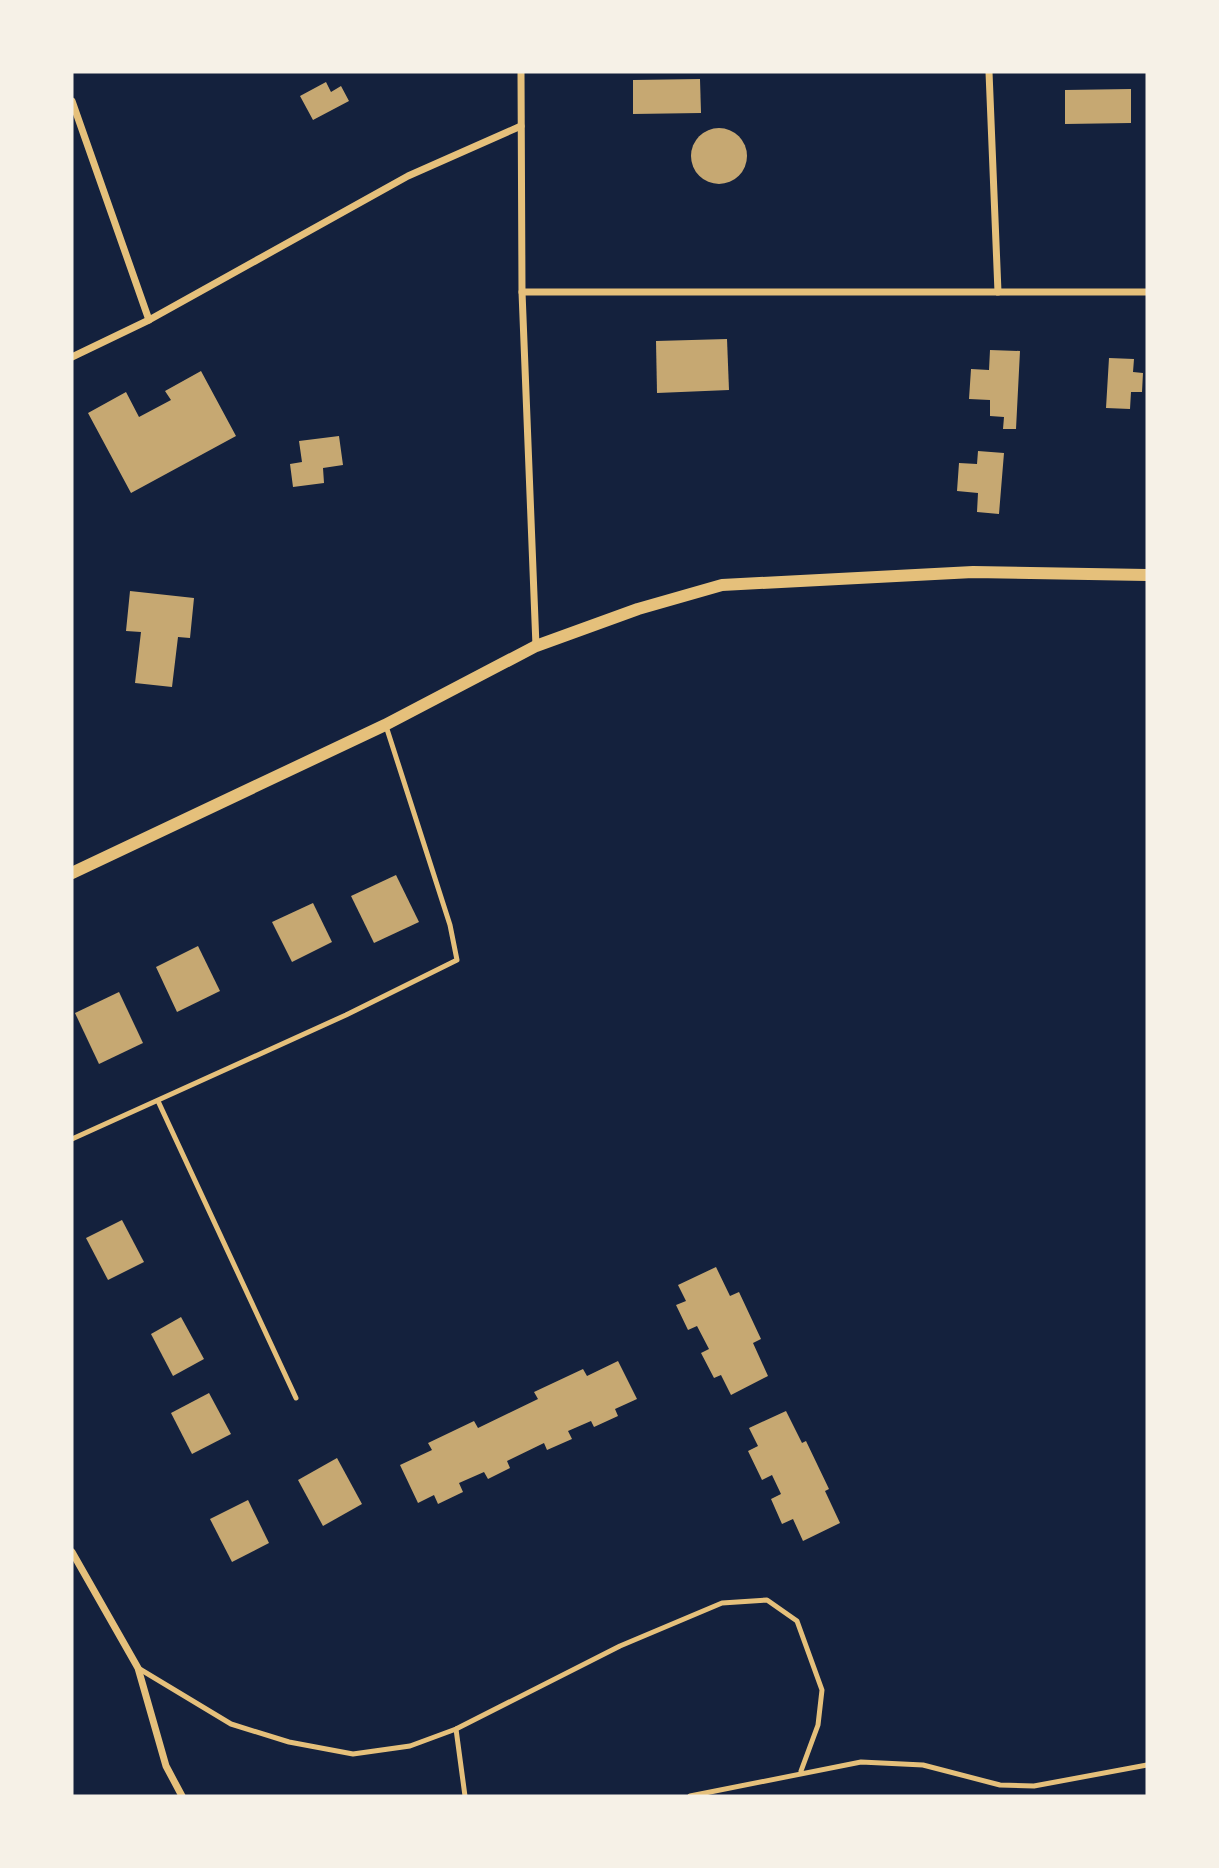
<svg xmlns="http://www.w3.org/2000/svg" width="1219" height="1868" font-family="'IBM Plex Sans',sans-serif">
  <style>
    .building { fill: #c6a872 }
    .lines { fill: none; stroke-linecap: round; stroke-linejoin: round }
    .service { stroke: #e5c07b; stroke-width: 5 }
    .minor { stroke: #e5c07b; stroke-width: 7 }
    .tertiary { stroke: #e5c07b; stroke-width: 12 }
  </style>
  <rect width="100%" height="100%" fill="#14213d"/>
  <g class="building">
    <path d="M700 79 701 113 633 114V80Z"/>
    <path d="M326 82 331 92 341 86 349 101 313 120 300 96Z"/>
    <path d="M1131 89V123L1065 124V90Z"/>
    <circle cx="719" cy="156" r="28"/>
    <path d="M727 339 729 390 657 393 656 341Z"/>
    <path d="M990 350 1020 351 1016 429H1003L1004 417 990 416V400L969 399 971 369 989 370Z"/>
    <path d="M1109 358 1134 359 1133 372 1143 373 1142 392H1131L1130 409 1106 408Z"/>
    <path d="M201 371 236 436 131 493 88 413 126 392 139 417 171 400 165 391Z"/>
    <path d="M339 436 343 465 323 468 324 483 293 487 290 464 302 462 299 441Z"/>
    <path d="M978 451 1004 453 999 514 977 512 978 493 957 491 959 463 977 464Z"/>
    <path d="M130 591 194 598 190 638 178 637 172 687 135 683 141 632 126 631Z"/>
    <path d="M396 875 419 922 374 943 351 896Z"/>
    <path d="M313 903 332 942 292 962 272 922Z"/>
    <path d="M198 946 220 991 177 1012 156 967Z"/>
    <path d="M119 992 143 1043 99 1064 75 1013Z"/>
    <path d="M122 1220 144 1262 108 1280 86 1238Z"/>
    <path d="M716 1267 730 1296 739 1292 761 1339 753 1343 768 1376 731 1395 721 1375 714 1378 701 1353 709 1349 697 1326 688 1330 676 1305 686 1301 678 1285Z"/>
    <path d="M181 1317 204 1359 173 1376 151 1334Z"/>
    <path d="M618 1361 637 1399 615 1409 618 1416 594 1427 591 1421 568 1431 572 1439 547 1450 544 1443 507 1461 510 1468 488 1479 484 1472 459 1483 463 1492 438 1504 434 1495 418 1503 400 1465 432 1450 428 1443 474 1421 478 1428 538 1399 534 1392 583 1369 587 1376Z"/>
    <path d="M209 1393 231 1434 192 1454 171 1413Z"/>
    <path d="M786 1411 802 1443 806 1441 829 1489 825 1491 840 1523 803 1541 793 1519 782 1524 771 1499 781 1494 772 1475 762 1480 748 1451 758 1446 749 1428Z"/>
    <path d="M337 1458 362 1504 323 1526 298 1480Z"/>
    <path d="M248 1500 269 1543 232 1562 210 1519Z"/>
  </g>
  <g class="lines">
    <g class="service">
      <path d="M158 1101 296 1398"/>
      <path d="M72 1139 346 1015 457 960 450 925 386 726"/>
      <path d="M138 1668 231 1724 289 1742 353 1754 410 1746 456 1729 620 1646 722 1603 767 1600 797 1621 822 1690 818 1725 801 1771"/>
      <path d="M456 1729 465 1796"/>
      <path d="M690 1796 861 1762 923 1765 1000 1785 1034 1786 1147 1765"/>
    </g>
    <g class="minor">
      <path d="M521 72 522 292 536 646"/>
      <path d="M989 72 998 292"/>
      <path d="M72 101 149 320"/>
      <path d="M522 292H1147"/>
      <path d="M72 357 149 320 408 176 521 126"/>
      <path d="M72 1552 138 1668 166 1766 182 1796"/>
    </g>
    <path class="tertiary" d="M72 873 385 725 536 646 638 609 722 585 973 572 1147 575"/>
  </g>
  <rect width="1219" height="1868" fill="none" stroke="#f6f1e7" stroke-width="147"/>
</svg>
